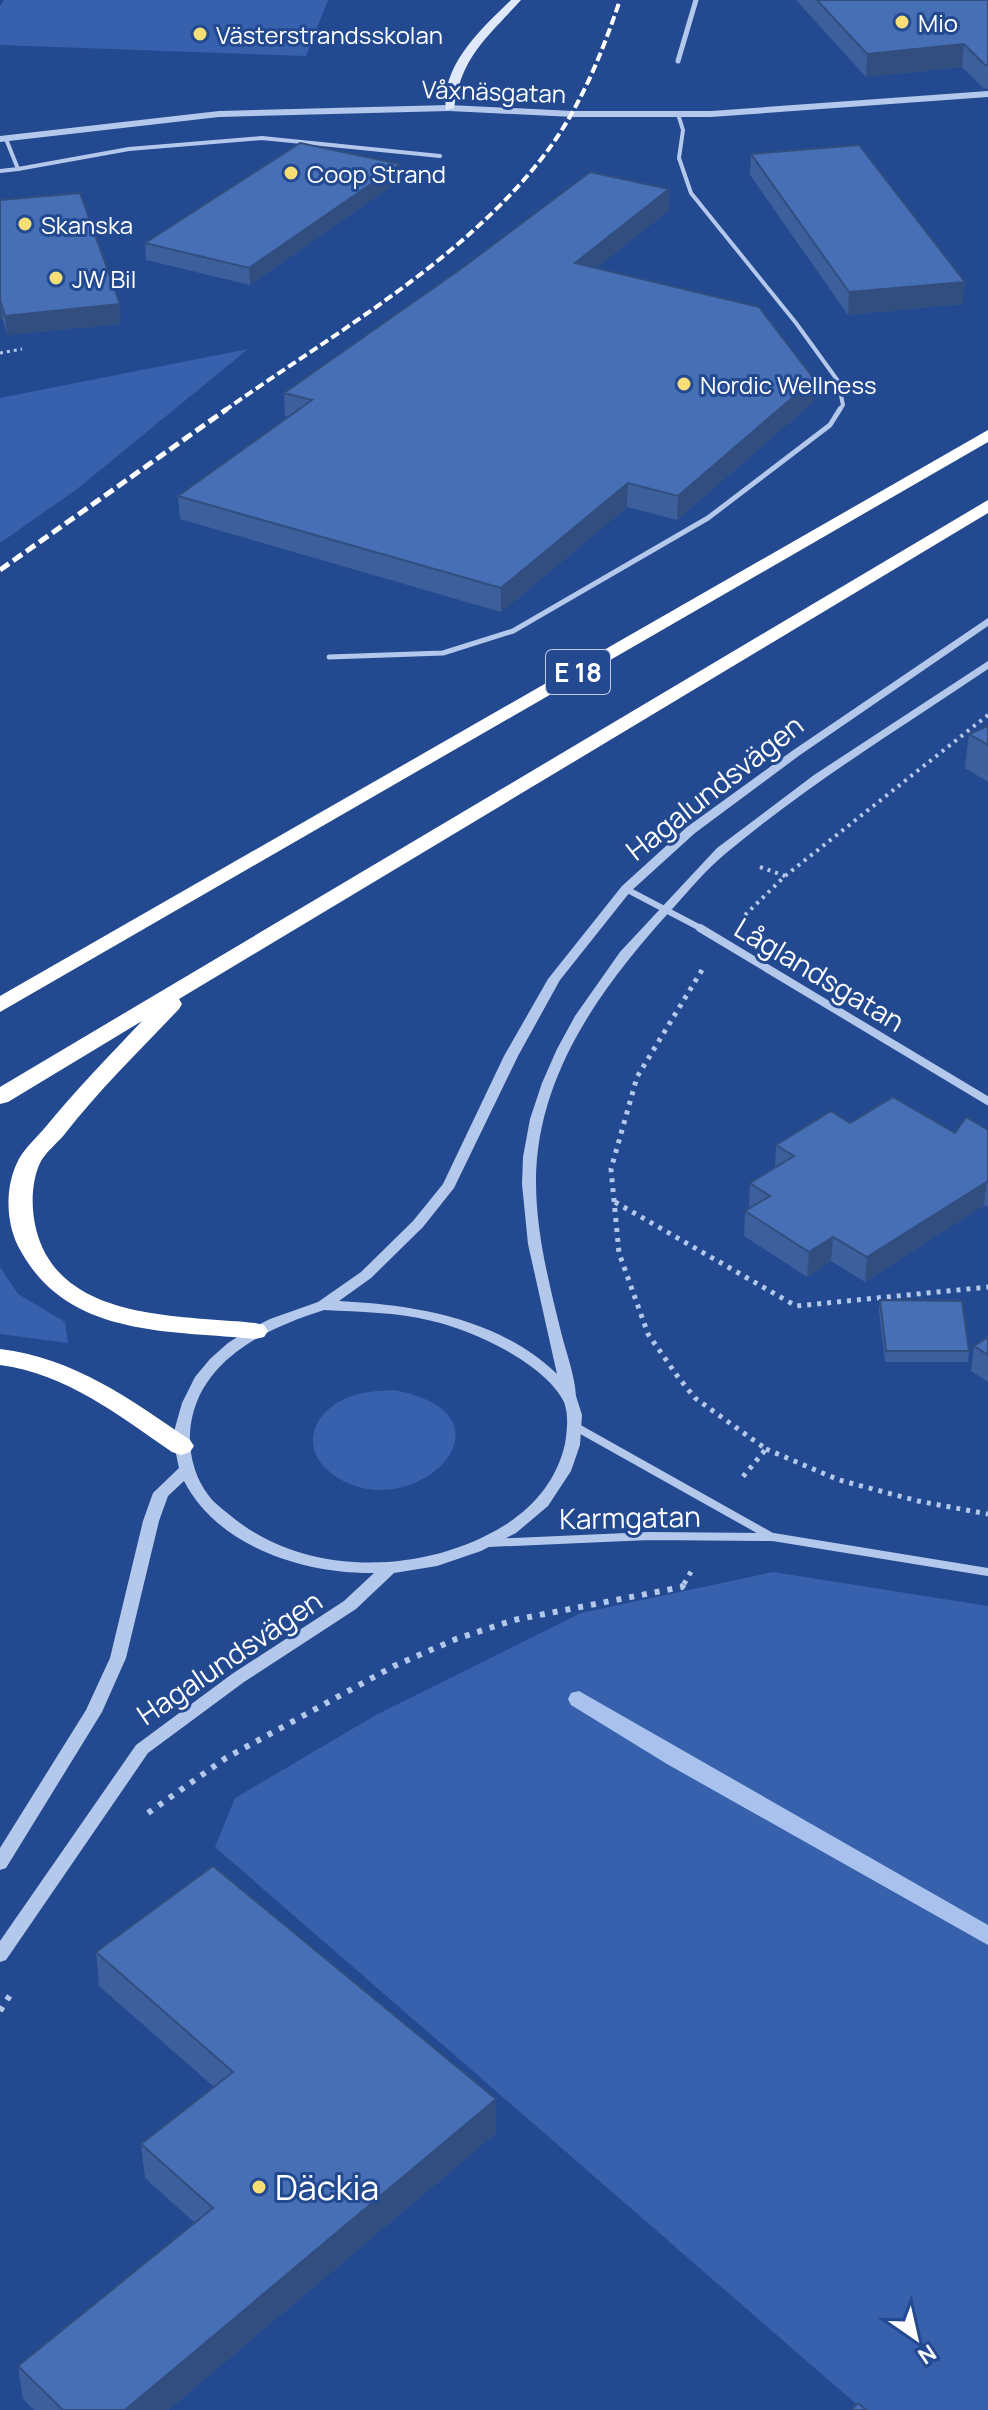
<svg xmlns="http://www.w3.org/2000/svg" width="988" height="2410" font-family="Manrope,sans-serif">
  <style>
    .green { fill: #3761ad }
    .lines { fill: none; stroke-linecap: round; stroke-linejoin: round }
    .stream { fill: #a8c2ed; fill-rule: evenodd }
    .path-far3 { stroke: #b4c8ec; stroke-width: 3; stroke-dasharray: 3 4; stroke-linecap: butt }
    .path-far2 { stroke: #b4c8ec; stroke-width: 4; stroke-dasharray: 3 5; stroke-linecap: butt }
    .path-far1 { stroke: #b4c8ec; stroke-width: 5; stroke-dasharray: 4 6; stroke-linecap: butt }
    .path { stroke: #b4c8ec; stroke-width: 6; stroke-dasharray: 5 8; stroke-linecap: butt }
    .service-far1 { stroke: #b4c8ec; stroke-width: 4 }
    .service { stroke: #b4c8ec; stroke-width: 5 }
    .minor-far2 { stroke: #b4c8ec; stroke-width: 5 }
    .minor-far1 { stroke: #b4c8ec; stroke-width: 6 }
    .minor { stroke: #b4c8ec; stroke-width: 8 }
    .tertiary { fill: #b4c8ec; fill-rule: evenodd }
    .secondary { fill: #e0e9f9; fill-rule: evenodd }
    .motorway { fill: #fff; fill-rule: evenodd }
    .rail-far1 { stroke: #fff; stroke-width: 4; stroke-dasharray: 9 4; stroke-linecap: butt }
    .rail { stroke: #fff; stroke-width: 5; stroke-dasharray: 11 5; stroke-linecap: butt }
    .wall { fill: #3d5f9c }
    .shaded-wall { fill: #324e7f }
    .building { fill: #476fb5; stroke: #324e7f; stroke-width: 2 }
    .poi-dot { fill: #f7de77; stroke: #234990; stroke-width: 3 }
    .labels { text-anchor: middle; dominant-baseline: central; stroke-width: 6; stroke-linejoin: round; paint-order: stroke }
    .far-poi-label { font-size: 24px; fill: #fff; stroke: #234990; text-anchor: start }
    .far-street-label { font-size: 24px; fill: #fff; stroke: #234990 }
    .shield { fill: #234990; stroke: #bdc8de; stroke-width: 2 }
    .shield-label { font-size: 26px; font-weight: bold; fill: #fff }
    .street-label { font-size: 28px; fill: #fff; stroke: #234990 }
    .near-poi-label { font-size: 34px; fill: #fff; stroke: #234990; text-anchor: start }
  </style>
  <rect width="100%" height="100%" fill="#234990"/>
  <g class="green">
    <path d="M4 0H328L306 56 0 45V6Z"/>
    <path d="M248 349 77 489 0 543V398Z"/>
    <path d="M0 1267 18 1294 65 1322 68 1343 0 1334Z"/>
    <path d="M394 1390C531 1416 408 1533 331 1473 297 1447 315 1408 352 1396 366 1391 379 1391 394 1390Z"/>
    <path d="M773 1572 988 1606V2410H863L215 1847 235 1798 376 1715 581 1613Z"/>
  </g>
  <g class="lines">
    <path class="stream" d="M579 1691 988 1925V1945L667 1764 571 1705 568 1699 571 1693Z"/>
    <path class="path-far3" d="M0 353 22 349"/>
    <g class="path-far2">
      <path d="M760 867 785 876"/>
      <path d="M745 915 785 876 988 715"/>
    </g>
    <g class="path-far1">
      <path d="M702 970 637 1077 611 1169 619 1253 648 1334 678 1377 695 1398 766 1449 741 1479"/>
      <path d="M615 1202 796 1306 988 1287"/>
      <path d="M766 1449 839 1480 918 1501 988 1514"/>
      <path d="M684 1584 692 1570"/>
    </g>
    <g class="path">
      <path d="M148 1813 226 1758 394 1666 456 1639 514 1620 682 1587 685 1582"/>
      <path d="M0 2011 12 1992"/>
    </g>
    <g class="service-far1">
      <path d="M678 114 683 130 679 158 691 193 796 323 838 381 843 405 839 411"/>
      <path d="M18 169 129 149 262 138 440 156"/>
      <path d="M0 171 18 169 6 139"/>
    </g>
    <path class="service" d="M329 657 443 653 513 631 708 518 830 425 840 409"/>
    <path class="minor-far2" d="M678 61 696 0"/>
    <path class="minor-far1" d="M626 889 704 930"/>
    <g class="minor">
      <path d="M700 928 988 1101"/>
      <path d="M576 1427 772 1537"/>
      <path d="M488 1543 649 1536 773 1537 988 1572"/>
    </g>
    <g class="tertiary">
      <path d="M988 91V97L711 117H573L449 111 219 117 0 142V136L219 111 449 105 573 111H711Z"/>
      <path d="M988 618V626L800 755 695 833 630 892 560 980 518 1056 454 1188 423 1227 371 1278 339 1301C416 1305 498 1318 557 1374L528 1244 522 1184 523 1157 530 1119 542 1083 557 1049 575 1016 620 952 717 848 814 775 988 661V669C899 729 807 785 725 854 706 870 690 889 674 907 604 983 536 1074 536 1182 536 1233 549 1283 561 1332 566 1352 575 1376 576 1396L582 1415 580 1445 571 1471 548 1506 516 1533 481 1551 437 1566 394 1573 356 1609 244 1682 148 1753 6 1960 0 1962V1941L136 1745 232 1674 344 1601 374 1573C304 1574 218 1547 184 1481L168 1496 159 1521 126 1658 102 1712 6 1868 0 1870V1848L86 1710 110 1658 143 1521 153 1493 179 1468 175 1449V1428L182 1403 195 1377 210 1359 228 1343 248 1330 270 1319 318 1302 361 1272 413 1221 443 1184 504 1056 548 979 622 886 687 827 792 751ZM324 1310C360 1312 397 1312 432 1321 472 1330 545 1363 564 1402 569 1415 567 1431 565 1444 557 1479 535 1506 505 1525 425 1575 306 1578 231 1516 224 1510 215 1504 209 1496 195 1478 189 1455 190 1433 195 1362 264 1329 324 1310Z"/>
    </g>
    <path class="secondary" d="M511 0H521C487 38 462 55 454 108L446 110C440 66 482 28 511 0Z"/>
    <g class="motorway">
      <path d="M988 430V442L0 1012V996Z"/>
      <path d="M988 500V513L179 999 182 1004 179 1009C140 1050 99 1090 64 1135 56 1144 45 1153 40 1163 31 1183 31 1208 36 1229 59 1322 180 1315 255 1323L264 1325 268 1331 264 1337 255 1339C167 1330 65 1338 18 1246 6 1222 5 1188 17 1163 22 1151 34 1140 43 1130 74 1092 108 1057 142 1021L8 1102 0 1104V1087Z"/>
      <path d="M0 1349C74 1358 130 1399 190 1440L194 1446 190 1452 181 1455 172 1452C118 1415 67 1374 0 1365Z"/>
    </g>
    <path class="rail-far1" d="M224 411C331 335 461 262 542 158 579 111 601 56 620 0"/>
    <path class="rail" d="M0 570 227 409"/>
  </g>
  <g class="wall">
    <path d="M796 0H988V89L983 88 962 67 866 77Z"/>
    <path d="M751 154 963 304 848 315 750 175Z"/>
    <path d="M400 164V180L250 285 146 260 145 243Z"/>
    <path d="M669 189V210L596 268 814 379 813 402 677 520 627 507 501 612 180 519 178 496 289 417 285 416 284 393Z"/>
    <path d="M0 200 121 324 7 335 3 320H0Z"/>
    <path d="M988 726V782L965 768 969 734Z"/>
    <path d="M850 1123 955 1133 988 1130V1207L984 1205 865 1282 831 1261 807 1277 744 1236 745 1211 749 1208 750 1183 775 1168 776 1145Z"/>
    <path d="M880 1300 969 1351 968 1362H885L879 1312Z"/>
    <path d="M988 1337V1382L971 1371 974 1346Z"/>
    <path d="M96 1952 496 2133 168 2410H34L23 2399 18 2366 195 2223 145 2178 141 2144 214 2087 99 1986Z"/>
  </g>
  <g class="shaded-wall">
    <path d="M964 44 962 67 866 77 867 54Z"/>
    <path d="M400 164V180L250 285 249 268Z"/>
    <path d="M669 189V210L575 285V263Z"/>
    <path d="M965 282 963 304 848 315 849 292Z"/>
    <path d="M0 300 3 320H0Z"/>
    <path d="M120 304 121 324 7 335 5 316Z"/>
    <path d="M814 379 813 402 677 520 678 496Z"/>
    <path d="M628 483 627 507 501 612V588Z"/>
    <path d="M987 1180 984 1205 865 1282 867 1257Z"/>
    <path d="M833 1237 831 1261 807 1277 809 1252Z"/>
    <path d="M496 2099V2133L168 2410H125Z"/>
  </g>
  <g class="building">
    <path d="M817 0H988V65H985L964 44 867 54Z"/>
    <path d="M300 143 400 164 249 268 145 243Z"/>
    <path d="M859 145 965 282 849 292 751 154Z"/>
    <path d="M590 172 669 189 575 263 759 307 814 379 678 496 628 483 501 588 178 496 312 400 284 393 462 268Z"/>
    <path d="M80 193 120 304 5 316 0 300V200Z"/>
    <path d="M988 726V745L969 734Z"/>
    <path d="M893 1097 955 1133 966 1117 988 1130V1181L867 1257 833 1237 809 1252 745 1211 770 1196 750 1183 794 1156 776 1145 831 1111 850 1123Z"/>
    <path d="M880 1300 962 1301 969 1351H886Z"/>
    <path d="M988 1337V1355L974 1346Z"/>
    <path d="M213 1866 496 2099 125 2410H63L18 2366 213 2208 141 2144 233 2072 96 1952Z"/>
    <path d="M858 2403 866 2410H851Z"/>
  </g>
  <g class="poi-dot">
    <circle cx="902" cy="22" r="8"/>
    <circle cx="200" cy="34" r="8"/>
    <circle cx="291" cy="173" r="8"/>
    <circle cx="25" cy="224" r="8"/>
    <circle cx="56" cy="278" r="8"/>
    <circle cx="684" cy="384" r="8"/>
    <circle cx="259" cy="2187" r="8"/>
  </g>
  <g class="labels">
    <g class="far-poi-label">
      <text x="918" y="22">Mio</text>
      <text x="216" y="34">Västerstrandsskolan</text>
      <text x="307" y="173">Coop Strand</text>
      <text x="41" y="224">Skanska</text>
      <text x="72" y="278">JW Bil</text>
      <text x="700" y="384">Nordic Wellness</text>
    </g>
    <g class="far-street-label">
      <text transform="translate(494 91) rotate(2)">Våxnäsgatan</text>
    </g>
    <rect class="shield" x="546" y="650" width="64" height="44" rx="6"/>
    <g class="shield-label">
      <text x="578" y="672">E 18</text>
    </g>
    <g class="street-label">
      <text transform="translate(714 787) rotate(-38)">Hagalundsvägen</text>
      <text transform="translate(820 974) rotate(31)">Låglandsgatan</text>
      <text transform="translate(630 1517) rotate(-1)">Karmgatan</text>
      <text transform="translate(229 1657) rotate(-34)">Hagalundsvägen</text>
    </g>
    <g class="near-poi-label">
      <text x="275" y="2187">Däckia</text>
    </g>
  </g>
  <g transform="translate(916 2338) rotate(146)" stroke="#234990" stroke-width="6" paint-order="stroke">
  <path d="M0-6L14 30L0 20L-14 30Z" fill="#ffffff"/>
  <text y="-12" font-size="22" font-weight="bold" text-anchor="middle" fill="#ffffff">N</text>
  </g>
</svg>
